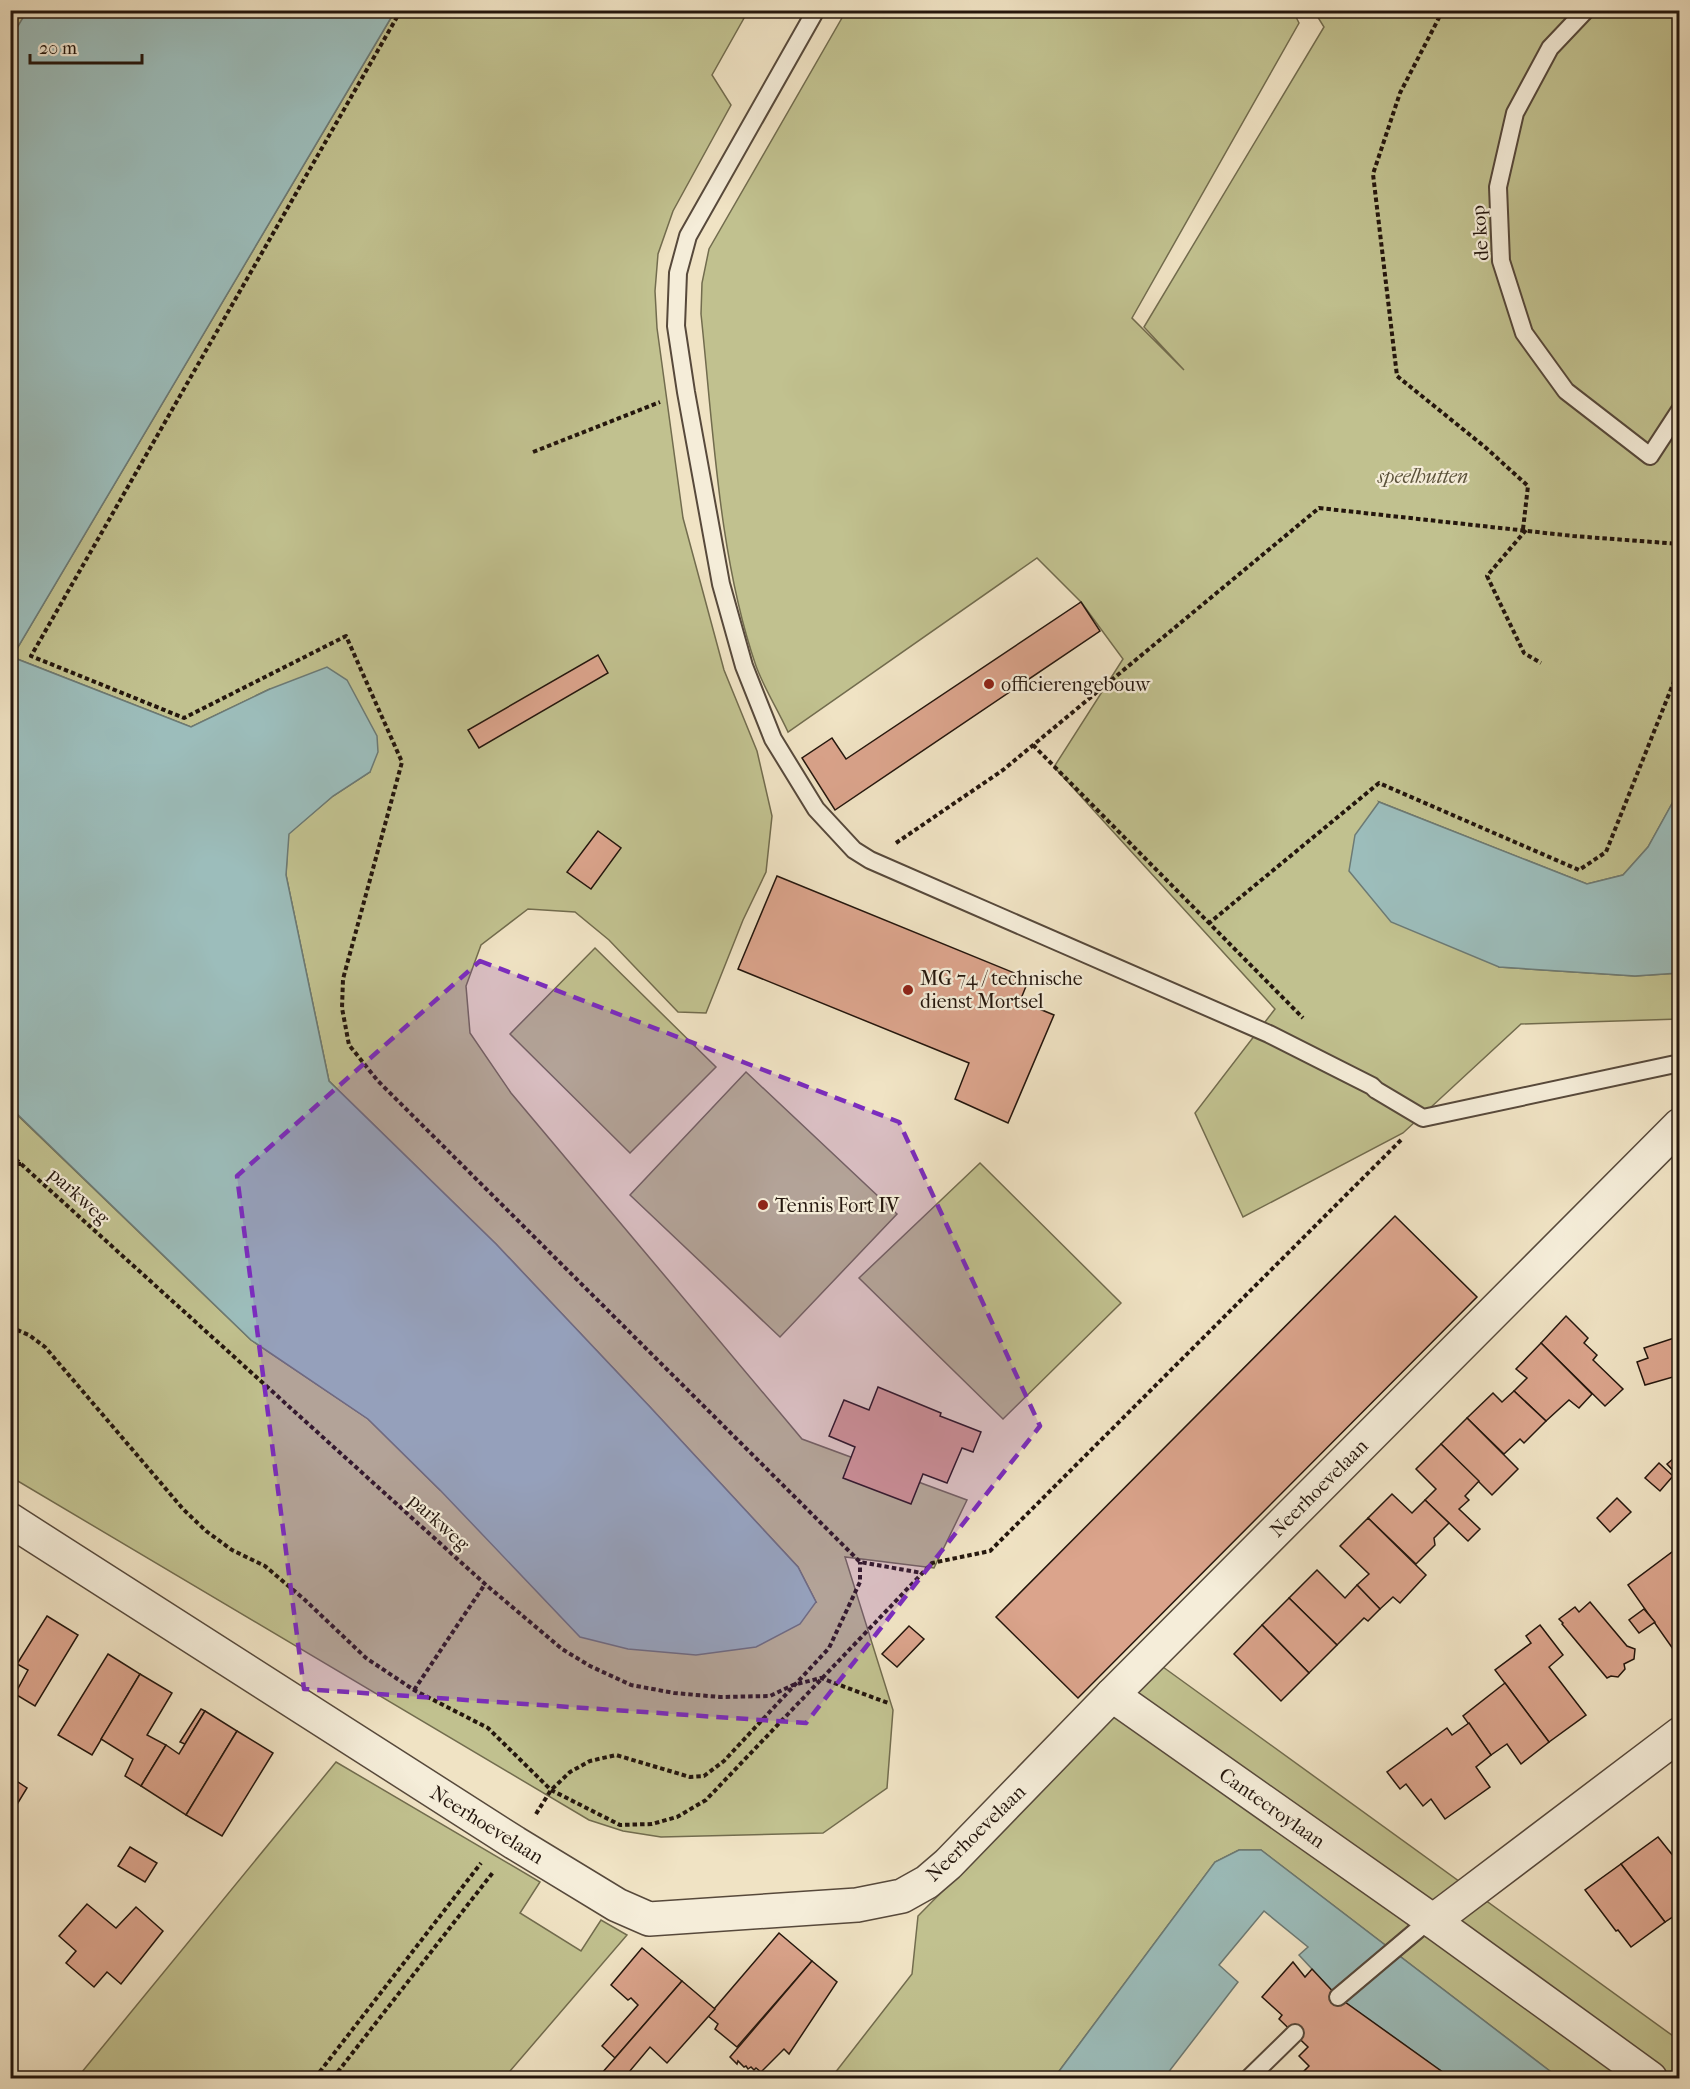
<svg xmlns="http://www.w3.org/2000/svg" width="1690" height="2089" font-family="'IM FELL French Canon',serif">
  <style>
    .green { fill: #c1c18f; stroke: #726c4e; stroke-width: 1.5 }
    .water { fill: #9cbdbb; stroke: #6c7a75; stroke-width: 1.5 }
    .building { fill: #dba48c; stroke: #24160d; stroke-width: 1.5 }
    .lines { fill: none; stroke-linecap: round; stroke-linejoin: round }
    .service-casing { stroke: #57493b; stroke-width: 20 }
    .minor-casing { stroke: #57493b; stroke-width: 36 }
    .path { stroke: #24160d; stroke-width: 4; stroke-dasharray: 4.5 3; stroke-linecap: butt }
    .service { stroke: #f5edd9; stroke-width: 16 }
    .minor { stroke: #f5edd9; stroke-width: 33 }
    .marked { fill: #7b2cbf; fill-opacity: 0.2; stroke: #7b2cbf; stroke-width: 4.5; stroke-dasharray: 12 8; stroke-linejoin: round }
    .poi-dot { fill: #8f2418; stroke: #f5edd9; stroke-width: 2 }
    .labels { text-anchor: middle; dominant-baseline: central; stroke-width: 4.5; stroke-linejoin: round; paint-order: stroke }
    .street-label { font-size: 20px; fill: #24160d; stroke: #f5edd9 }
    .park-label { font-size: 20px; font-style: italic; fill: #5b523a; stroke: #f5edd9 }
    .poi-label { font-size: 20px; fill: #24160d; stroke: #f5edd9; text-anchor: start }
  </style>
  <rect width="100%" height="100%" fill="#f0e3c4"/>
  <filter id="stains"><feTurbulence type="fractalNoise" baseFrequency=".00333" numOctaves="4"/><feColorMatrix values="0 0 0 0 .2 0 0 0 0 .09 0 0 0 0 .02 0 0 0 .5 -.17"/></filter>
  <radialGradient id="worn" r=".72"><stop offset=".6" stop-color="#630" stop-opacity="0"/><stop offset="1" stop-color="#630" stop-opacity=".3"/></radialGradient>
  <g class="green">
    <path d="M11 10 27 11 11 39 10 11Z"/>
    <path d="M395 11H748L712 75 731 105 673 211 658 254 655 291 657 328 683 518 724 670 757 751 772 816 766 872 743 920 706 1013 678 1012 609 940 575 912 528 909 481 945 466 986 470 1033 511 1093 802 1439 967 1500 934 1568 845 1557 893 1710 887 1788 823 1833 661 1837 623 1831 589 1820 11 1477 10 1108 251 1340 368 1419 440 1490 816 1602 798 1567 650 1407 496 1244 329 1081 286 875 288 834 333 796 370 772 270 689 191 727 12 657Z"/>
    <path d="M846 11H1293L1299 23 1132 318 1184 370 1144 327 1324 27 1314 11H1679V791L1648 847 1623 875 1587 884 1379 802 1499 967 1635 976 1679 973V1019L1521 1024 1403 1133 1243 1217 1195 1113 1275 1009 1054 767 1123 659 1081 602 1037 558 788 732C778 710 764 688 756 666 719 559 713 427 701 314L702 283 709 249Z"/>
    <path d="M595 948 716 1067 630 1153 510 1034Z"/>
    <path d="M746 1072 897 1214 780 1337 630 1195Z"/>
    <path d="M980 1163 1121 1303 1003 1419 859 1278Z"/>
    <path d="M1163 1667 1680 2041 1679 2078H1559L1261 1850H1239L1215 1862 1054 2078H831L912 1974 918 1916Z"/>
    <path d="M336 1762 540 1882 520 1913 581 1951 601 1920 627 1935 504 2078H77Z"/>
  </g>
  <g class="water">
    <path d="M27 11H395L12 657 191 727 270 689 327 667 347 680 377 736 378 752 370 772 333 796 289 834 286 875 329 1081 496 1244 650 1407 798 1567 816 1602 800 1624 756 1647 696 1655 628 1649 580 1637 440 1490 368 1419 251 1340 11 1108 10 39Z"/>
    <path d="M1679 791V973L1635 976 1499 967 1391 922 1349 871 1355 835 1379 802 1587 884 1623 875 1648 847Z"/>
    <path d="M1239 1850H1261L1559 2078H1451L1338 1997 1299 1955 1308 1947 1264 1911 1219 1965 1238 1982 1164 2078H1054L1215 1862Z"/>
  </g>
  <g class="building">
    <path d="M1081 602 1100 631 835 810 802 758 832 738 846 759Z"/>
    <path d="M598 655 608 673 479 748 468 730Z"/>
    <path d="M598 831 621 848 591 889 567 872Z"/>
    <path d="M777 876 1029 979 1020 1001 1054 1015 1008 1123 955 1099 969 1063 738 969Z"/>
    <path d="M1395 1216 1477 1297 1078 1698 996 1617Z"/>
    <path d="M1566 1316 1588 1338 1584 1343 1597 1355 1593 1360 1623 1389 1605 1406 1541 1343Z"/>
    <path d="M1680 1336V1375L1645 1385 1637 1362 1648 1358 1644 1348Z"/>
    <path d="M1541 1343 1592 1394 1579 1408 1569 1400 1546 1421 1514 1391 1527 1378 1516 1369Z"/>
    <path d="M878 1387 941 1413 940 1416 981 1432 973 1452 962 1448 947 1483 923 1474 911 1504 843 1478 855 1447 829 1436 844 1400 869 1410Z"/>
    <path d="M1514 1391 1546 1421 1524 1443 1520 1439 1504 1454 1467 1418 1493 1393 1502 1402Z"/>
    <path d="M1467 1418 1518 1469 1492 1495 1441 1444Z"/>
    <path d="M1441 1444 1479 1481 1465 1496 1469 1500 1459 1509 1480 1529 1468 1541 1425 1500 1436 1489 1416 1469Z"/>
    <path d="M1680 1453V1478L1667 1464Z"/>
    <path d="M1659 1463 1673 1476 1660 1491 1645 1478Z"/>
    <path d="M1392 1494 1412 1513 1425 1500 1449 1523 1434 1538 1435 1545 1416 1564 1368 1518Z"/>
    <path d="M1617 1498 1631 1512 1610 1532 1597 1518Z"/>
    <path d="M1368 1518 1426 1575 1400 1603 1393 1597 1380 1609 1357 1585 1369 1574 1340 1546Z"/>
    <path d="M1680 1546V1644L1673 1649 1628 1585Z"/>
    <path d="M1317 1570 1345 1598 1357 1585 1380 1609 1368 1621 1364 1618 1337 1645 1289 1598Z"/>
    <path d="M1289 1598 1337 1645 1309 1673 1262 1625Z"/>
    <path d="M1590 1602 1627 1646 1635 1649 1634 1659 1624 1664 1625 1669 1618 1677 1611 1676 1607 1678 1562 1624 1563 1623 1559 1619 1575 1607 1579 1612Z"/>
    <path d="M1644 1609 1655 1622 1639 1633 1629 1620Z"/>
    <path d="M47 1616 78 1635 35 1706 15 1694 28 1670 17 1664Z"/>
    <path d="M1262 1625 1309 1673 1281 1701 1234 1654Z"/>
    <path d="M1540 1625 1563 1655 1549 1667 1586 1715 1549 1742 1495 1670 1531 1643 1526 1636Z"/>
    <path d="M909 1626 924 1639 897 1667 882 1654Z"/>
    <path d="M108 1654 140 1674 92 1755 58 1735Z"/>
    <path d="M140 1674 172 1693 147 1735 166 1745 141 1786 125 1776 133 1759 101 1739Z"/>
    <path d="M1505 1683 1549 1742 1521 1764 1507 1744 1491 1755 1463 1716Z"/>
    <path d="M201 1709 205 1711 185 1744 180 1742Z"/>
    <path d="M205 1711 237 1731 186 1815 141 1786 166 1745 179 1754Z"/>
    <path d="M1469 1723 1491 1755 1476 1767 1490 1787 1445 1819 1431 1799 1423 1806 1406 1784 1400 1789 1387 1772 1447 1728 1452 1735Z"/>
    <path d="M237 1731 273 1753 222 1836 186 1815Z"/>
    <path d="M15 1780 27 1788 13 1811 10 1809V1788Z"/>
    <path d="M1658 1837 1674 1857 1680 1853V1912L1665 1922 1621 1864Z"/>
    <path d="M130 1847 157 1863 145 1882 118 1866Z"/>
    <path d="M1621 1864 1665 1922 1631 1947 1618 1930 1616 1931 1585 1890Z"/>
    <path d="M87 1904 116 1928 136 1907 163 1931 121 1984 107 1972 94 1987 66 1963 76 1951 59 1936Z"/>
    <path d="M779 1933 812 1961 737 2047 715 2029 718 2024 708 2016Z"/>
    <path d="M642 1948 682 1981 615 2058 602 2046 638 2005 631 1998 628 2000 611 1985Z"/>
    <path d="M812 1961 837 1982 789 2054 784 2049 761 2072 756 2068 754 2070 751 2067 748 2069 746 2066 744 2067 738 2061 737 2064 730 2057Z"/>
    <path d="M1293 1962 1305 1977 1312 1969 1338 1997 1451 2078H1297L1309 2066 1299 2056 1308 2047 1279 2019 1282 2015 1262 1997Z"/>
    <path d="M682 1981 715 2009 667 2063 650 2047 624 2078H608L602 2073Z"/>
  </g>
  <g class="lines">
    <g class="service-casing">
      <g id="service">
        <path d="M816 10 688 236 678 273 676 326 686 392 721 584 744 666 773 739 816 809 854 850 870 860 1269 1034 1372 1086 1376 1090 1423 1118 1680 1063"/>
        <path d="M1586 10 1550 48 1515 113 1498 187 1501 261 1524 333 1566 391 1650 456 1680 410"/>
        <path d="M1338 1997 1421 1927 1433 1921"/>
        <path d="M1249 2078 1295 2033"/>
      </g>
    </g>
    <g class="minor-casing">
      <g id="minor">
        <path d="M10 1520 515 1843 617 1905 649 1919 857 1905 902 1896 927 1882 948 1864 1112 1695 1680 1125"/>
        <path d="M1112 1695 1433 1921 1650 2078"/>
        <path d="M1433 1921 1680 1734"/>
      </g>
    </g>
    <g class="path">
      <path d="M401 10 31 656 184 718 346 636 402 762 343 979 342 1008 349 1045 378 1081 860 1562 922 1573"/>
      <path d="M1443 10 1400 93 1373 174 1397 376 1485 447 1528 486 1523 529"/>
      <path d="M533 452 660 402"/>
      <path d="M1526 530 1487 576 1524 653 1541 663"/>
      <path d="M1033 745 1303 1018"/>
      <path d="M896 843 1003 770 1319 508 1573 536 1680 544"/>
      <path d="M1208 924 1379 783 1579 870 1606 852 1675 679H1680"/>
      <path d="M10 1154 485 1584 562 1649 590 1666 631 1685 674 1693 720 1697 770 1696 793 1685 821 1678 888 1703"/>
      <path d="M10 1164H21"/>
      <path d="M10 1327 29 1335 45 1347 183 1509 206 1531 232 1550 265 1566 305 1600 366 1658 414 1690 488 1728 551 1790 620 1825 652 1824 677 1817 706 1800 932 1563 990 1551 1403 1138"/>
      <path d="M414 1690 485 1584"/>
      <path d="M536 1814 551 1790 570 1772 590 1761 616 1755 690 1777 704 1776 724 1761 829 1648 860 1582V1562"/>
      <path d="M315 2078 481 1863"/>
      <path d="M333 2078 494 1871"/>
    </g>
    <use href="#service" class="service"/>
    <use href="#minor" class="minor"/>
  </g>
  <path class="marked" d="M480 961 899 1122 1040 1426 806 1723 304 1689 237 1176Z"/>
  <g class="poi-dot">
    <circle cx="989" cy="684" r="6"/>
    <circle cx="908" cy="990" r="6"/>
    <circle cx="763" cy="1205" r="6"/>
  </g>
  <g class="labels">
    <g class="street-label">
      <text transform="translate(1480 233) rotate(-94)">de kop</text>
      <text transform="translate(79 1196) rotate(42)">parkweg</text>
      <text transform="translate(1319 1488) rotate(-45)">Neerhoevelaan</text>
      <text transform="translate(439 1522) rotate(42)">parkweg</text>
      <text transform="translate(1272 1808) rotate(35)">Cantecroylaan</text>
      <text transform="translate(487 1825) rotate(32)">Neerhoevelaan</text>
      <text transform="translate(976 1833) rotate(-44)">Neerhoevelaan</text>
    </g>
    <g class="park-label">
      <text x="1423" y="476">speelhutten</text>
    </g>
    <g class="poi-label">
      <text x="1001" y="684">officierengebouw</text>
      <text x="920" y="978">MG 74 / technische<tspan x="920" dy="23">dienst Mortsel</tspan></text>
      <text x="775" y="1205">Tennis Fort IV</text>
    </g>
  </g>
  <rect width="1690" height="2089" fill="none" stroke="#f0e3c4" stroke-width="36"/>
  <rect x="12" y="12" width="1666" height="2065" fill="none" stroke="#24160d" stroke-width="3"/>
  <rect x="18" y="18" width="1654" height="2053" fill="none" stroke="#24160d" stroke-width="1.5"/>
  <path d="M30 54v9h112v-9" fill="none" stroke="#24160d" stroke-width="3"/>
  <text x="39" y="54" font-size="18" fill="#24160d" stroke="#f5edd9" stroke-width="4.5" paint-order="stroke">20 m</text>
  <rect width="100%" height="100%" filter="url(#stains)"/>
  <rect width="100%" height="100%" fill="url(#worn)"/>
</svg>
